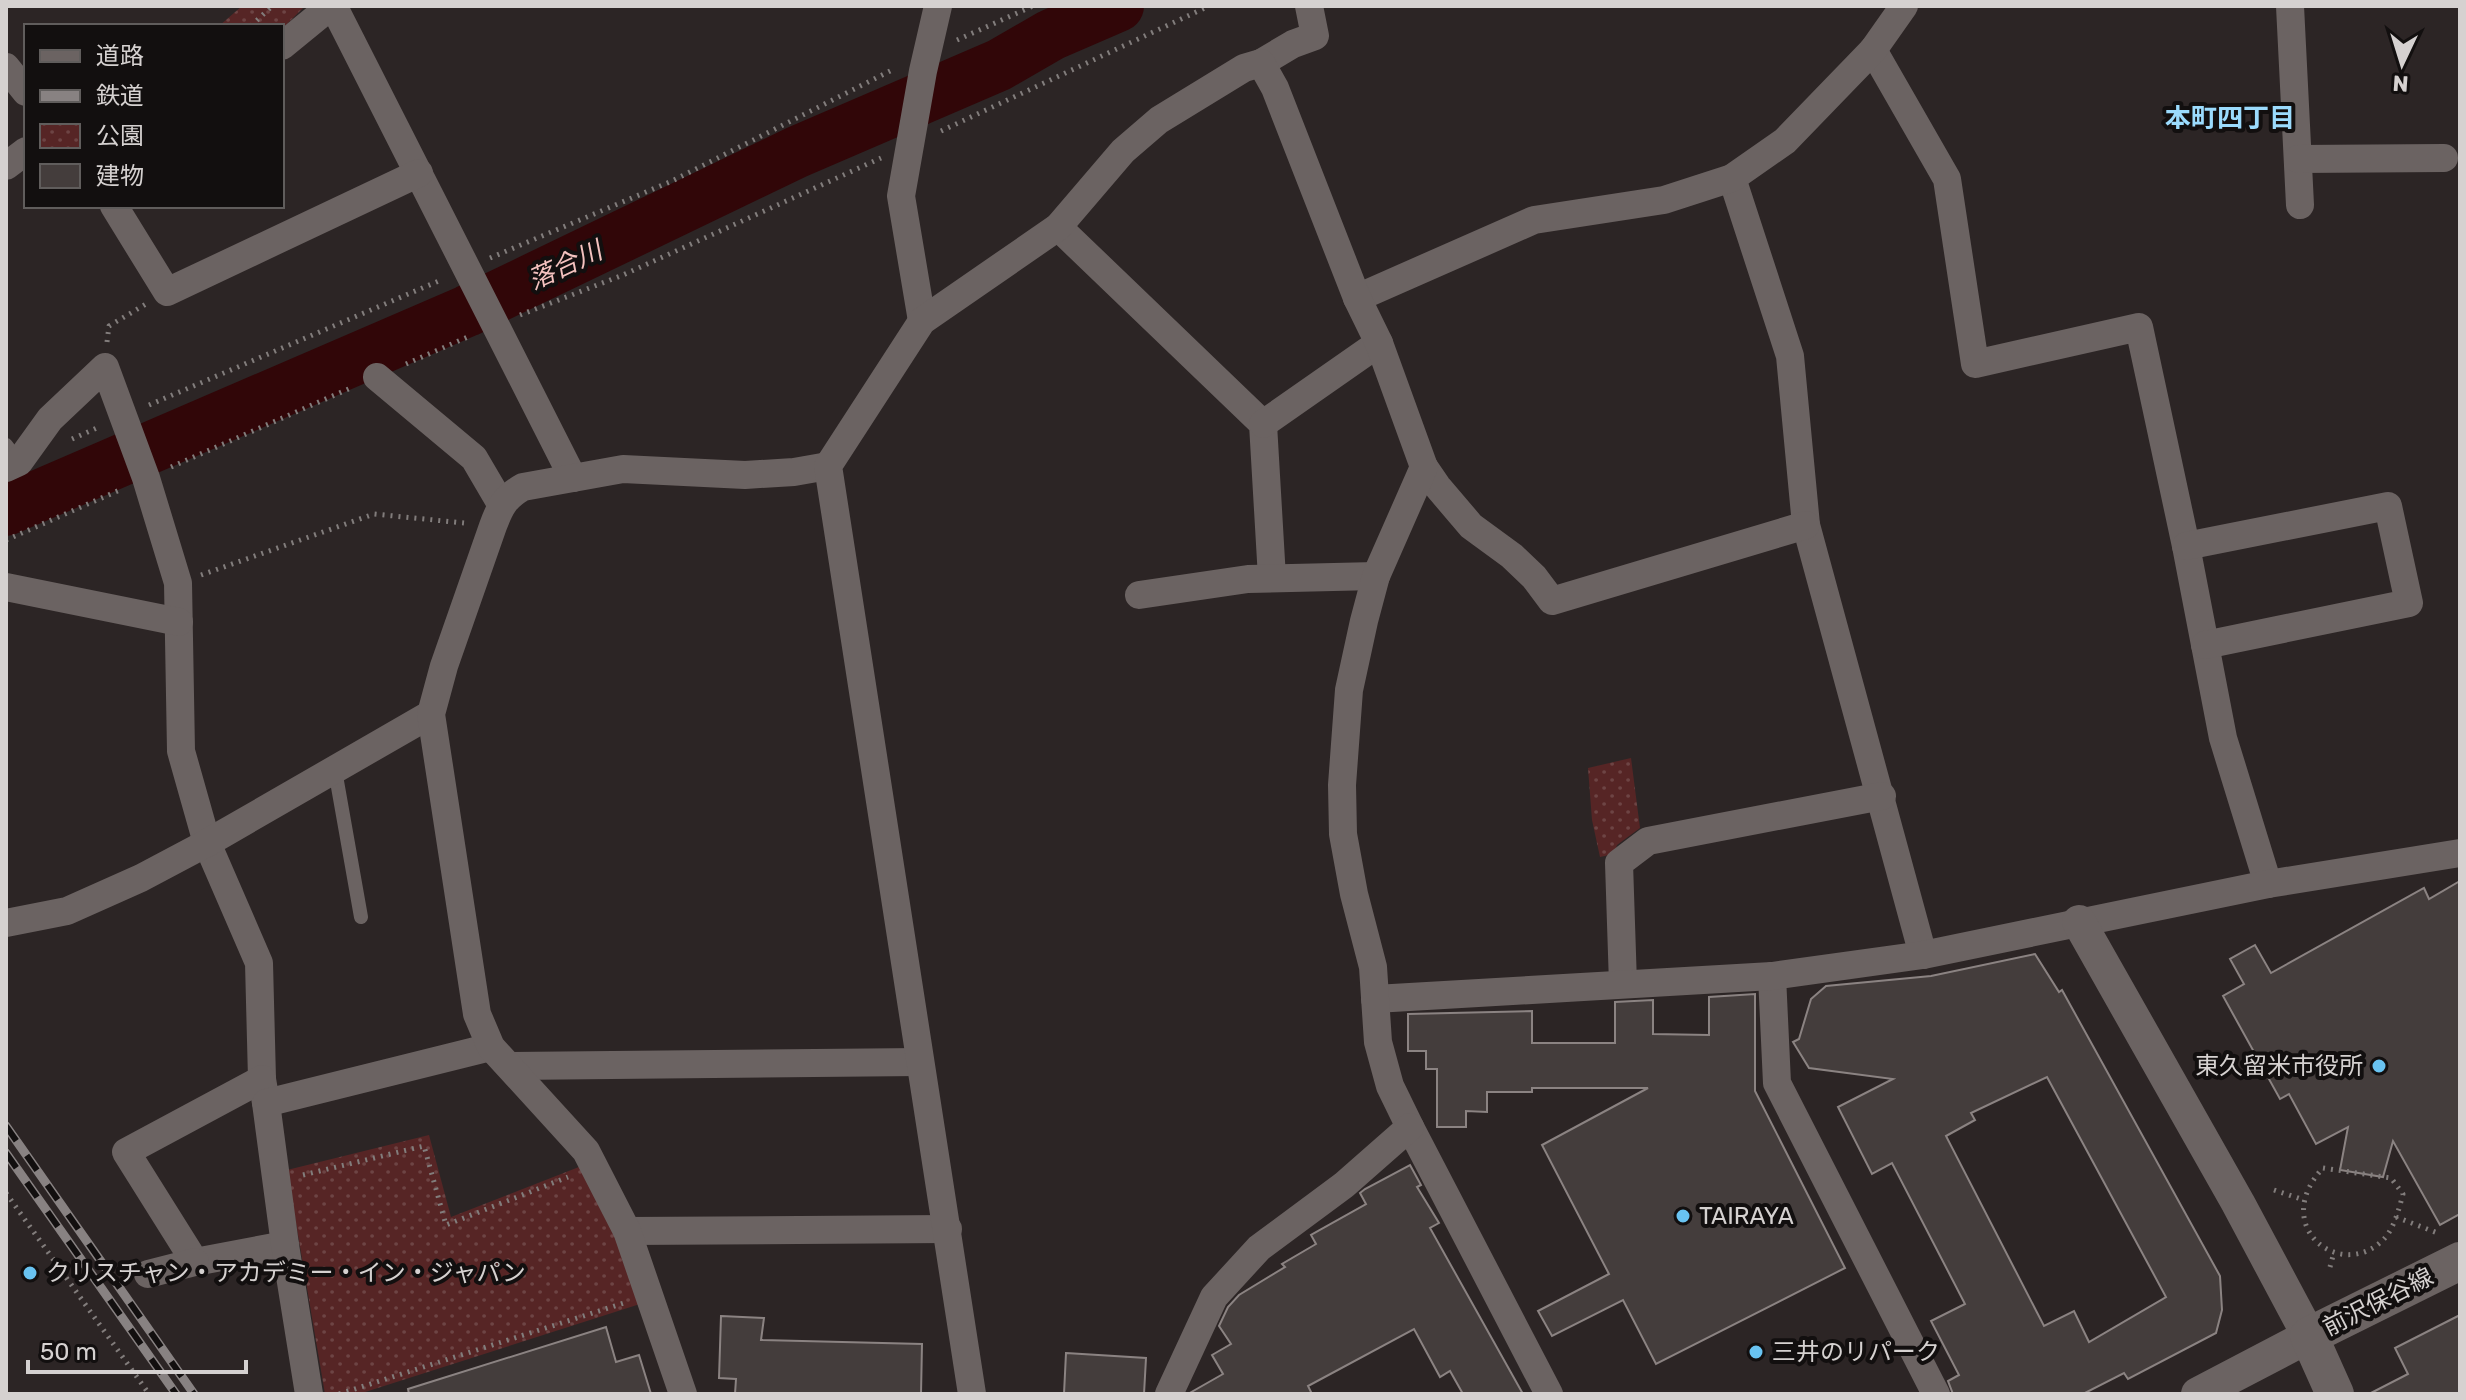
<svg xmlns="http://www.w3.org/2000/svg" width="2466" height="1400" font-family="Rubik,'Noto Sans JP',sans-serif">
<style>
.park{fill:url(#park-dots)}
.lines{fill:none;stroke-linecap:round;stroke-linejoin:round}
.river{stroke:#310608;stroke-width:52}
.building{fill:#443d3c;stroke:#8b8382;stroke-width:2;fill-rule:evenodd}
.path{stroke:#827d7c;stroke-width:5;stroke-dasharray:2 6;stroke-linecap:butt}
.service{stroke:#6b6362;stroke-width:14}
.minor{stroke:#6b6362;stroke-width:28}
.tertiary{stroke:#6b6362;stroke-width:34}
.secondary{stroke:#6b6362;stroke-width:38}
.rail-casing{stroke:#888282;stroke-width:9}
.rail{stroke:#120f0f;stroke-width:6;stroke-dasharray:18;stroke-linecap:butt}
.poi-dot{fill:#69c3f1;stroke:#120f0f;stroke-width:3}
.labels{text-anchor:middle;stroke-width:8;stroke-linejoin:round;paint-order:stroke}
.poi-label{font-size:24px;fill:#d5d1d0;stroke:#120f0f;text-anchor:start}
.street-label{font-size:24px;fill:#d5d1d0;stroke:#120f0f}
.neighbourhood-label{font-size:26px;font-weight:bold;fill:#9bdbfd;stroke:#120f0f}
.water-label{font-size:26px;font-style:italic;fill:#f4c2bf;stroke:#120f0f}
</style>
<defs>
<pattern id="park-dots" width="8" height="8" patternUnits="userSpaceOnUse" patternTransform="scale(2)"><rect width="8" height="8" fill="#562525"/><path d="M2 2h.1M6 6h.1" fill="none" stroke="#6d4444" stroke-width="1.8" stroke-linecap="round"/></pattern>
</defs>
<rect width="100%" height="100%" fill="#2c2525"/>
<g class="park">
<polygon points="242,6 305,6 282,29 282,26 219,26"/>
<polygon points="1631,758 1640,828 1617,845 1614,854 1600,857 1592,820 1588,768"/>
<polygon points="429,1135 451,1217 584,1165 617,1234 640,1304 359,1394 325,1394 287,1170"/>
</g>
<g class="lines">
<polyline class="river" points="6,510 467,311 797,152 999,65 1051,35 1118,6"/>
</g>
<g class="building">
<polygon points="2460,881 2460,1214 2440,1225 2393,1141 2383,1177 2340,1170 2348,1127 2316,1144 2289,1094 2280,1099 2223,996 2244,984 2230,959 2255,945 2271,973 2424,888 2429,899"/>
<path d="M2035 954 2059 992 2062 990 2220 1276 2222 1310 2216 1333 2128 1379 2124 1373 2083 1394H1953L1948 1381 1959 1375 1931 1321 1965 1304 1892 1163 1872 1174 1838 1107 1893 1079 1809 1068 1793 1042 1799 1039 1811 999 1826 986 1931 976ZM2047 1077 2166 1297 2089 1342 2074 1311 2044 1326 1946 1136 1975 1120 1971 1113Z"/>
<polygon points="1755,994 1755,1091 1845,1268 1656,1364 1623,1300 1552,1336 1538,1311 1609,1274 1542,1145 1648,1088 1532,1088 1532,1092 1487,1092 1487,1112 1466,1111 1466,1127 1437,1127 1437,1069 1426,1069 1426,1051 1408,1051 1408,1014 1532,1011 1532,1043 1615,1043 1615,1002 1653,1000 1653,1034 1709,1035 1709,997"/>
<polygon points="1410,1165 1421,1185 1417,1187 1439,1223 1430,1228 1523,1394 1463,1394 1450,1371 1440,1377 1414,1329 1308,1386 1312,1394 1188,1394 1223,1374 1212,1355 1231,1344 1219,1326 1228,1307 1239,1295 1285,1267 1282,1264 1316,1244 1311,1235 1366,1204 1360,1193 1365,1189"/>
<polygon points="2460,1315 2460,1394 2369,1394 2408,1374 2395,1348"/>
<polygon points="721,1316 764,1318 761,1340 922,1344 921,1394 735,1394 736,1379 719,1378"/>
<polygon points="606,1327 616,1362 639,1355 651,1394 409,1394 408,1389"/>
<polygon points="1066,1353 1146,1358 1144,1394 1064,1394"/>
</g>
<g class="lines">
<g class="path">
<polyline points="251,26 272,6"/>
<polyline points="957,40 1033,6"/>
<polyline points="941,131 1209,6"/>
<polyline points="490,258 672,181 894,69"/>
<polyline points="520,315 623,275 881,158"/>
<polyline points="107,342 109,326 146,304"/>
<polyline points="406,364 470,336"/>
<polyline points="149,405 441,280"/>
<polyline points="72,439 99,427"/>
<polyline points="171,467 353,387"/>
<polyline points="6,540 122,489"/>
<polyline points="201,575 374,514 464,523"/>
<path d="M2323 1168 2391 1178 2403 1194C2399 1209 2394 1229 2383 1240 2340 1282 2269 1226 2323 1168Z"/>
<polyline points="303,1175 424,1146 446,1225 568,1177"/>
<polyline points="2274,1190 2304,1200"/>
<polyline points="6,1193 149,1394"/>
<polyline points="2396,1217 2440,1234"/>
<polyline points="2330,1267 2334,1252"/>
<polyline points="339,1394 624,1303"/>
</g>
<g class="service">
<polyline points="6,445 19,462"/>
<polyline points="335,770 361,917"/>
</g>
<g class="minor">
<polyline points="2290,6 2300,205"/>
<polyline points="282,46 326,10 337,13 573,478"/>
<polyline points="1873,50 1947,179 1975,364 2139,327 2186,546 2223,738 2268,884"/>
<polyline points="1261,63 1293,44 1315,36 1309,6"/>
<polyline points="6,67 26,92"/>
<polyline points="2298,159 2444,158"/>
<polyline points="6,166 26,151"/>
<polyline points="1732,178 1790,356 1806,525 1923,955"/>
<polyline points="114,206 167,292 419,173"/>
<polyline points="1058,227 1263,424 1272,578"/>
<polyline points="1357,298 1534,220 1664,200 1732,178 1785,141 1873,50 1904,6"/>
<polyline points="922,321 901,196 923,71 938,6"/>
<polyline points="377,377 474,458 501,504"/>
<polyline points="1263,424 1379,343"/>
<polyline points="1424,467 1437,486 1471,526 1512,556 1534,577 1552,601 1806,525"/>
<polyline points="6,468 19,462 50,419 105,367 146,478 178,583 181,751 207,843 259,963 262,1079 266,1103"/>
<polyline points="2186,546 2388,506 2409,603 2205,645"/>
<polyline points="6,587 179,622"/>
<polyline points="1139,595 1248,579 1376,576"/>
<polyline points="6,923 67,911 141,878 207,843 431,714"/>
<polyline points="1772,976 1777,1083 1936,1394"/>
<polyline points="1623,984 1619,863 1648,841 1882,796"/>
<polyline points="1375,999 1772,976 1923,955 2268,884 2460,853"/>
<polyline points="511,1066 920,1062"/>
<polyline points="262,1079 126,1152 195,1262 285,1245"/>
<polyline points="627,1231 948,1229"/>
<polyline points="148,1274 195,1262"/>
<polyline points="309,1394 285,1245 266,1103 491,1047"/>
<path d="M683 1394 627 1231 586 1151 491 1047 477 1014 431 714 444 666 493 526C500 507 505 497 523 487L623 469 745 475 794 472 828 466"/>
<polyline points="972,1394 828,466 922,321 1058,227 1123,151 1159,120 1244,68 1261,63 1275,88 1357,298 1379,343 1424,467 1376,576 1364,621 1349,690 1342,785 1343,834 1354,894 1373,967 1378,1042 1390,1086 1410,1127 1549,1394"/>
<polyline points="1169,1394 1214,1297 1259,1248 1344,1185 1410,1127"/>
</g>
<polyline class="tertiary" points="2079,922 2238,1203 2309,1336 2198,1394"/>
<polyline class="secondary" points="2335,1394 2309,1336 2460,1261"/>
<defs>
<g id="rail">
<polyline points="6,1126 194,1394"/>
<polyline points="6,1153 176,1394"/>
</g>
</defs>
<use href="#rail" class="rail-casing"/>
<use href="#rail" class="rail"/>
</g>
<g class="poi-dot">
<circle cx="2379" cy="1066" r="8"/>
<circle cx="1683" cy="1216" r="8"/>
<circle cx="30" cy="1273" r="8"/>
<circle cx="1756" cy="1352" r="8"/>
</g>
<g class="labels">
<g class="poi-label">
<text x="2363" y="1074" text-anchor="end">東久留米市役所</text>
<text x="1699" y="1224">TAIRAYA</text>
<text x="46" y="1281">クリスチャン・アカデミー・イン・ジャパン</text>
<text x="1772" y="1360">三井のリパーク</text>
</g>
<g class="street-label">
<text transform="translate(2378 1302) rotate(-27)" y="8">前沢保谷線</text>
</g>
<g class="neighbourhood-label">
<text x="2230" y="127">本町四丁目</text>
</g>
<g class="water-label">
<text transform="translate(565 265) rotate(-25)" y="9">落合川</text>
</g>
</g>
<rect width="2466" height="1400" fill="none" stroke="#d5d1d0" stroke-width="16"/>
<rect x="24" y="24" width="260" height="184" fill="#120f0f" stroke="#605d5c" stroke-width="2"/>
<rect x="40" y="50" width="40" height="12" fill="#6b6362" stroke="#605d5c" stroke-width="2"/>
<text x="96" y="64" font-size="24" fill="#d5d1d0">道路</text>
<rect x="40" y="90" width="40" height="12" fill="#888282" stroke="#605d5c" stroke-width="2"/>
<text x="96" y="104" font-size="24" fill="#d5d1d0">鉄道</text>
<rect x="40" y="124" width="40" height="24" fill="url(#park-dots)" stroke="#605d5c" stroke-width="2"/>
<text x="96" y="144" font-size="24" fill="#d5d1d0">公園</text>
<rect x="40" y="164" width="40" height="24" fill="#443d3c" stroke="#605d5c" stroke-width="2"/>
<text x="96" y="184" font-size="24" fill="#d5d1d0">建物</text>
<g transform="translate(2402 64) rotate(184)" stroke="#120f0f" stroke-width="6" paint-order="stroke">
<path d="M0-6L14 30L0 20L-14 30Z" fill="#d5d1d0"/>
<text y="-12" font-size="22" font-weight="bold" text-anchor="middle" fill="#d5d1d0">N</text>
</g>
<path d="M28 1360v12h218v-12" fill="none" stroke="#d5d1d0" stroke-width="4"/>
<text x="40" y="1360" font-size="24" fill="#d5d1d0" stroke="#120f0f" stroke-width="6" paint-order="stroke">50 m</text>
</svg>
